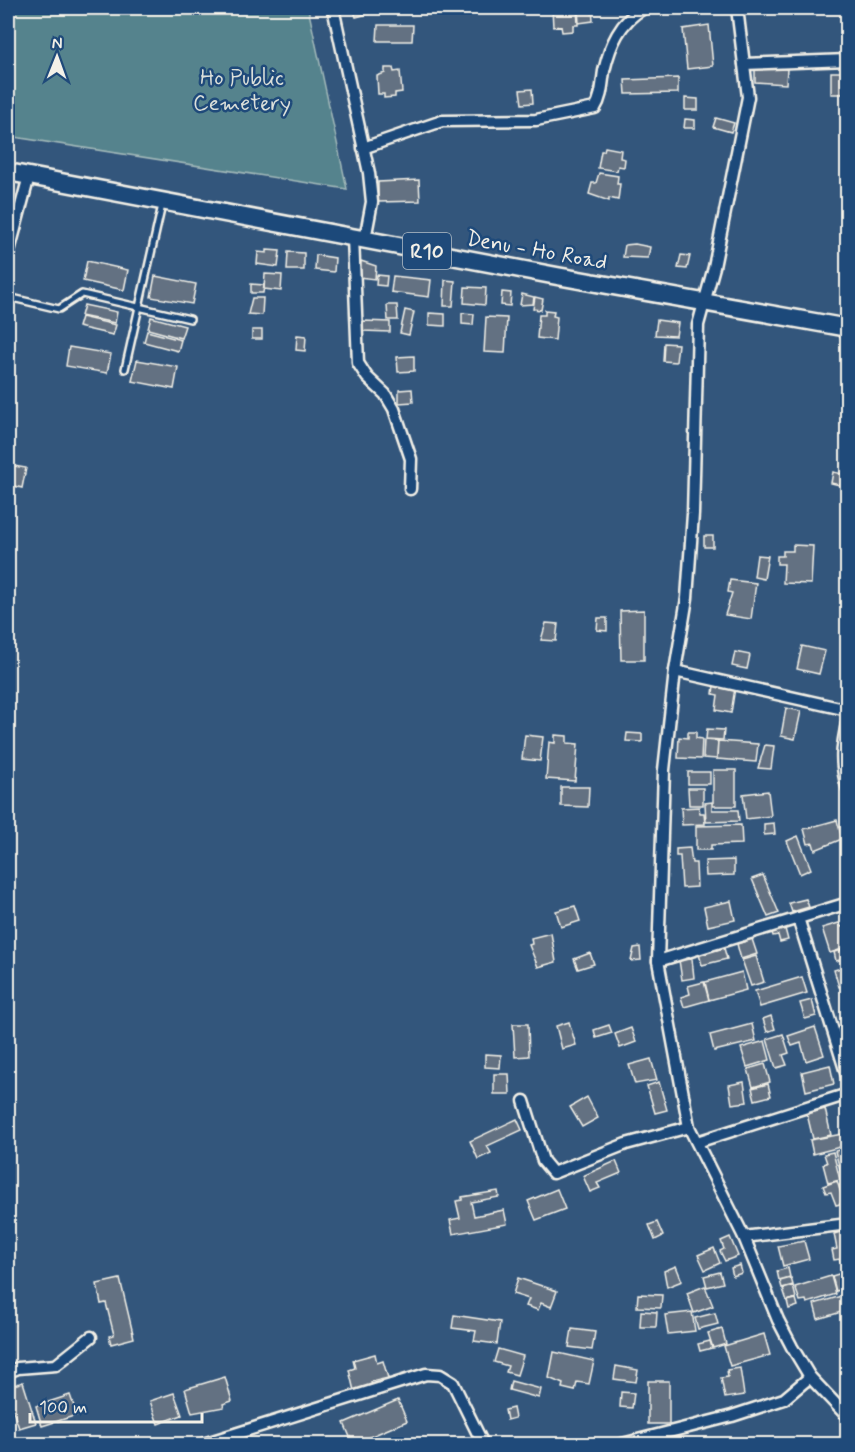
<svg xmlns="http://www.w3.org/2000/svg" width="855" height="1452" font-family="Mynerve,sans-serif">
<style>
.green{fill:#54838d;stroke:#a4baba;stroke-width:1.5}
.building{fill:#637182;stroke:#f4f1e8;stroke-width:1.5}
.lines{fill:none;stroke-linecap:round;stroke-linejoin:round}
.service-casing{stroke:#f4f1e8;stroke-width:10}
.minor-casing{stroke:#f4f1e8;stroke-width:15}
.primary-casing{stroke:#f4f1e8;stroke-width:21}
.service{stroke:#1f4a7a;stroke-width:5}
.minor{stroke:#1f4a7a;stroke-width:10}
.primary{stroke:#1f4a7a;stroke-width:16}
.labels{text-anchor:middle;stroke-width:5;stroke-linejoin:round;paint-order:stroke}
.shield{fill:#1f4a7a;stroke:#b4bfc7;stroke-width:1.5}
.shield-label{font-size:21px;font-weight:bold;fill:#f4f1e8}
.park-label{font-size:22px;fill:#dce0da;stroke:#1f4a7a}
.street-label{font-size:22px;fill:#f4f1e8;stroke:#1f4a7a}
</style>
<rect width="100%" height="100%" fill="#33567c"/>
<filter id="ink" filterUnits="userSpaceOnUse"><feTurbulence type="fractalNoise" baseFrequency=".0167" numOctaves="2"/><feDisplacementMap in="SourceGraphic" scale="12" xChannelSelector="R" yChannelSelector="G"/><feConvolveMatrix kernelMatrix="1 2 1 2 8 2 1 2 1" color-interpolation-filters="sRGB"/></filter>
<g filter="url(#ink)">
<polygon class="green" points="8,8 308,8 347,189 8,136"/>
<g class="building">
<polygon points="353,8 390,8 356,17"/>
<polygon points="552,8 577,8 578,25 573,25 573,31 562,32 561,26 553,27"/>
<polygon points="578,8 592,8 593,21 579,23"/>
<polygon points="378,25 413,25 412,41 377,41"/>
<polygon points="709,25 713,66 687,69 683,29"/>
<polygon points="755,67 787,69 786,84 755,82"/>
<polygon points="385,68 393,68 394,72 400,71 402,92 395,93 395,97 384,98 384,94 378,94 377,76 385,73"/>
<polygon points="831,72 844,72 843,94 831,94"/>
<polygon points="678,78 678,93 626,94 625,80"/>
<polygon points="532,89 533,103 522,104 520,90"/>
<polygon points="685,98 698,99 698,110 685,110"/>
<polygon points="716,118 734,123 731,132 713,127"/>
<polygon points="685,119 695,120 695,128 684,128"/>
<polygon points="605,147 621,150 620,158 625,159 624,167 618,166 617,171 598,168 601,151 604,151"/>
<polygon points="599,173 618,176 617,184 620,184 618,200 609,198 609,201 589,194 592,183 596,183"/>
<polygon points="419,180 420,201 378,202 378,182"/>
<polygon points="635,244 650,247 648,258 623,257 625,245"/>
<polygon points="267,250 280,251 278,267 257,264 258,252 267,253"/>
<polygon points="288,252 304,253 304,270 287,270"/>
<polygon points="316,255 335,258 334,272 315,270"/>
<polygon points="681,255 690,256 687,269 678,268"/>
<polygon points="87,261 128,270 124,290 83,281"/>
<polygon points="361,261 376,266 375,279 359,277"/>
<polygon points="265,274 282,275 281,291 264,289"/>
<polygon points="377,275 387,276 386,286 376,285"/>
<polygon points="155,276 196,284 192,304 151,297"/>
<polygon points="393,276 431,280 429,297 391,292"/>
<polygon points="445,280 455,281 453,306 444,306"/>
<polygon points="251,284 264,285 263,293 251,293"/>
<polygon points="465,287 486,288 485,305 464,303"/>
<polygon points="502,292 511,293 510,306 501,305"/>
<polygon points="522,294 534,297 533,304 520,305"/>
<polygon points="535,297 543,299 541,310 533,309"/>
<polygon points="252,298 263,298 262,315 248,314"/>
<polygon points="84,305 117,312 115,323 81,316"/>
<polygon points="387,305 397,305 398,320 388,320"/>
<polygon points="405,310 414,312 409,335 400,333"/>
<polygon points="545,310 554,311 553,316 557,317 555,340 537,338 539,315 545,315"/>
<polygon points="429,313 445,314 445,326 429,325"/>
<polygon points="462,313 474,314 473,325 462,324"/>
<polygon points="81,317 116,325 113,335 78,327"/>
<polygon points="151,317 185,326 181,338 148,329"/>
<polygon points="486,317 507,318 505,353 484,352"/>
<polygon points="657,320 678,323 676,336 655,335"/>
<polygon points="363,321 390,322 390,332 363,331"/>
<rect x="252" y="330" width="10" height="9"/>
<polygon points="147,331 181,340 178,351 144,342"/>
<polygon points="297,335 306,336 305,351 296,350"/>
<polygon points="664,343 678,344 676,362 663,361"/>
<polygon points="69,347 111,354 107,373 66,366"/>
<polygon points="414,356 414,371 398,372 397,357"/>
<polygon points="137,360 178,367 174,389 132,381"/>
<polygon points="412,389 413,402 399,403 399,390"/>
<polygon points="8,465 26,468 22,488 14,486 8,520"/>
<polygon points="833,472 848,475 848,487 831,483"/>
<rect x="704" y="536" width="9" height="11"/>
<polygon points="793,545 813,546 811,584 783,583 784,564 777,564 777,556 783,556 783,551 793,551"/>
<polygon points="757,555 768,556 764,579 754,577"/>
<polygon points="730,580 756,583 751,619 725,615 732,593 728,592"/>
<polygon points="644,610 644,660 621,660 620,611"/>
<polygon points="598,618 607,618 607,631 597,630"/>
<polygon points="546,623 558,624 556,641 541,640"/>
<polygon points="802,646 825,651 819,674 797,669"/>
<polygon points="735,652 750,655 747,669 732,666"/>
<polygon points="714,685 735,688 731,713 716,710 718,695 713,694"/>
<polygon points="786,708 801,711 795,739 781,736"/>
<polygon points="707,729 724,730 723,740 706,739"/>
<polygon points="688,732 696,732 696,738 702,739 701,759 678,758 679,737 688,738"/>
<polygon points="627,733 642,734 642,742 626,741"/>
<polygon points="525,735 543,737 540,761 522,759"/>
<polygon points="555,735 567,736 567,743 578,744 575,781 546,779 549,742 555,743"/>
<polygon points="704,740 718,741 717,759 703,758"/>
<polygon points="718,741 758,744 756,762 717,759"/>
<polygon points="765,745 774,746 771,769 758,768"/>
<rect x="713" y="770" width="23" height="36"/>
<rect x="688" y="772" width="22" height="12"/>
<polygon points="561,787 589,787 588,807 561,806"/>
<polygon points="688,788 703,788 703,805 689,805"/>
<polygon points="768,791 771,816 746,819 743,794"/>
<polygon points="712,802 712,810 738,810 739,821 706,822 705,803"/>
<polygon points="699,807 700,813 704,813 705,824 682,825 681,808"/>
<polygon points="837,820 842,839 815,850 813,843 808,844 804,829"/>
<polygon points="774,823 775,834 764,835 764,824"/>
<polygon points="741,825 742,844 711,845 711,850 696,850 696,826"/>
<polygon points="798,836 811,869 800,874 787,841"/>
<polygon points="690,848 692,863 696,863 697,887 682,888 680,856 676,856 676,849"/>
<polygon points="734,860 734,875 706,876 705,861"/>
<polygon points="763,875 779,913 768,917 752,879"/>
<polygon points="806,899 809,907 792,912 789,903"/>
<polygon points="731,901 735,920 708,926 704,907"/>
<polygon points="575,906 580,921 561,927 556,911"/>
<polygon points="848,920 848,947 830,953 822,928 839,923 841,927 845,926 844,921"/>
<polygon points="784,925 788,940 780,942 778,935 773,936 771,929"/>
<polygon points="551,933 556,962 538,967 529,945 532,944 531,938"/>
<polygon points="752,939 757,954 741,959 737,944"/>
<polygon points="640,947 641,960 631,961 634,948"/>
<polygon points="724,948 727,959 702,965 699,954"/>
<polygon points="848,949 848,958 836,961 834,952"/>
<polygon points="590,953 594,964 578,969 574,959"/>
<polygon points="756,956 764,982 751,986 742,960"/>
<polygon points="692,959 694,978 682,980 679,960"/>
<polygon points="848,966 848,992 846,992 844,986 839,987 834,970"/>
<polygon points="742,972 746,990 709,1000 705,982"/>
<polygon points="802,977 807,993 760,1007 755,991"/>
<polygon points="704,982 709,1000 684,1007 681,997 690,994 688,986"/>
<polygon points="812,1000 816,1016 805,1019 800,1003"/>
<polygon points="771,1016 775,1029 767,1032 763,1019"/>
<polygon points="569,1022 576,1045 562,1049 556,1026"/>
<polygon points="513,1024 528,1024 529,1056 515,1057"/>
<polygon points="752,1024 756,1041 714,1051 710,1035"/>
<polygon points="609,1025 612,1033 596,1038 594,1030"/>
<polygon points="815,1027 824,1055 806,1061 801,1043 792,1046 788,1036"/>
<polygon points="631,1028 636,1042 620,1048 615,1034"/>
<polygon points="783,1034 789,1053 783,1055 787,1065 776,1068 767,1039"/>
<polygon points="765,1041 770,1060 747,1067 741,1048"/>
<polygon points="485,1054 501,1055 500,1068 485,1067"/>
<polygon points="651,1059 657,1080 635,1084 629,1065"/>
<polygon points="765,1064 770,1082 753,1087 748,1069"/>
<polygon points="830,1065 834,1084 806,1091 802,1072"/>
<polygon points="494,1074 509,1074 510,1094 494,1094"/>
<polygon points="659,1082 667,1110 655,1113 647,1086"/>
<polygon points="744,1082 747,1102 732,1104 729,1085"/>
<polygon points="768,1084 771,1096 755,1100 752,1088"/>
<polygon points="587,1097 598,1118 582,1127 570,1107"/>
<polygon points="825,1109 831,1135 813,1139 807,1114"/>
<polygon points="517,1119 522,1130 487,1146 491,1153 478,1159 470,1141"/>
<polygon points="848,1133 848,1145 813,1154 810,1140"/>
<polygon points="848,1148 848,1167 840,1169 835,1151"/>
<polygon points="833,1152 840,1180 828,1183 823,1164 827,1163 824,1154"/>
<polygon points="616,1161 621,1173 597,1183 600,1188 590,1192 583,1176"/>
<polygon points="848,1168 848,1182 843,1184 840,1170"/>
<polygon points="837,1181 844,1203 836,1205 831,1192 826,1193 823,1186"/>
<polygon points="848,1183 848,1209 847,1209 840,1185"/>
<polygon points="557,1189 565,1209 536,1220 528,1201"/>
<polygon points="498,1191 499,1197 471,1202 474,1216 504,1210 507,1224 453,1234 450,1220 460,1218 456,1201 462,1200 462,1197"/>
<polygon points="657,1222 663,1236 655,1240 649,1225"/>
<polygon points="848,1230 848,1265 842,1267 840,1259 834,1260 832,1250 837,1249 834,1234"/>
<polygon points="730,1237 738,1256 725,1261 720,1251 724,1249 721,1241"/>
<polygon points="804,1241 809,1259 783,1266 778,1246"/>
<polygon points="714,1248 720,1263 705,1270 698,1255"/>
<polygon points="740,1265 742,1273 733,1276 731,1268"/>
<polygon points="676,1266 682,1281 667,1287 664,1271"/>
<polygon points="788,1268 790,1277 779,1280 777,1271"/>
<polygon points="720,1272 723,1283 707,1287 704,1276"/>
<polygon points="845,1272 848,1288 836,1291 832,1276"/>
<polygon points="831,1276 836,1294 807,1303 806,1300 800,1301 795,1287"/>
<polygon points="518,1278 557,1291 551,1307 541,1303 538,1310 526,1306 529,1299 513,1294"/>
<polygon points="791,1278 793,1285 782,1288 780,1281"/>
<polygon points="120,1279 134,1338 111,1344 109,1336 114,1335 106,1303 101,1304 97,1284"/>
<polygon points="705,1286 713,1306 694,1313 687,1293"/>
<polygon points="793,1286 796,1298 787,1301 783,1289"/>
<polygon points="638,1294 662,1295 661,1308 637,1307"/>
<polygon points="848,1294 848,1310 818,1319 814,1304"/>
<polygon points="796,1299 798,1306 789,1309 787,1301"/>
<polygon points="641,1311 657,1312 656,1327 640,1327"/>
<polygon points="692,1312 695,1331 668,1334 665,1315"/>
<polygon points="715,1313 718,1324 698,1329 695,1318"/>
<polygon points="454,1315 500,1322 497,1344 474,1341 476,1331 452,1328"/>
<polygon points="572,1329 595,1332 592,1350 569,1347"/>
<polygon points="722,1329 726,1344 713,1348 708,1333"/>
<polygon points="764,1334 770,1355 730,1366 724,1346"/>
<polygon points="710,1341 712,1348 700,1351 698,1344"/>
<polygon points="498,1349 523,1356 517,1375 506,1372 508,1366 494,1362"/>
<polygon points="554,1352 594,1361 589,1384 577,1382 575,1391 562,1388 563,1384 549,1378"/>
<polygon points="375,1354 377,1363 383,1361 388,1378 371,1382 372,1386 354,1391 349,1370 355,1368 353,1360"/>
<polygon points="616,1366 638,1370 636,1382 614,1379"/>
<polygon points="740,1368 744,1395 725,1398 721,1378 728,1377 727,1370"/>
<polygon points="225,1377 232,1401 223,1404 224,1407 192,1413 185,1389"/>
<polygon points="511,1381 541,1389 539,1398 509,1390"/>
<rect x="648" y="1381" width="21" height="43"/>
<polygon points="23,1382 36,1423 19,1428 12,1408 9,1409 8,1404 8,1387"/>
<polygon points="621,1392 634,1393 632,1408 620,1407"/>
<polygon points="174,1393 182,1415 158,1424 150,1401"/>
<polygon points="70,1395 77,1415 42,1426 36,1406"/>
<polygon points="398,1400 407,1421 353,1444 344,1423"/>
<polygon points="513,1408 515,1418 507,1420 505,1410"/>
</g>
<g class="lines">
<defs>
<g id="service">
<polyline points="8,297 59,309 82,294 190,319"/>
<polyline points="125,369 162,205"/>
</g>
<g id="minor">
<polyline points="333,8 369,173 372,202 365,239"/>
<polyline points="737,8 748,97 714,267 698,325 693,514 687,598 675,671 664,770 658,961 689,1127 744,1237 778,1320 792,1347 810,1377 848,1417"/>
<polyline points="744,64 848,60"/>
<path d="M363 148 442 121 536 120 595 108C602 97 602 84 604 71 610 45 620 21 644 8"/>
<polyline points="353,237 358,363 367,377 385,394 394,409 411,459 410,489"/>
<polyline points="8,255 29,176"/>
<polyline points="675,671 848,710"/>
<path d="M848 719C842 745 839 764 848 789"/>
<polyline points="798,918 848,1079"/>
<polyline points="658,961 848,903"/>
<polyline points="524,1101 543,1161 553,1173 626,1144 689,1127"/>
<polyline points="697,1142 848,1094"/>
<polyline points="744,1237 840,1225"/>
<polyline points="8,1372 18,1368 56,1365 91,1337"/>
<polyline points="203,1444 426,1374 440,1375 453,1383 483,1444"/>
<polyline points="622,1444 732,1416 784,1399 810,1377"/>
</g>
<polyline id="primary" points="8,172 557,276 848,328"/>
</defs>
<use href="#service" class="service-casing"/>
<use href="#minor" class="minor-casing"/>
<use href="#primary" class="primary-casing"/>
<use href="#service" class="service"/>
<use href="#minor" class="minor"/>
<use href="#primary" class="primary"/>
</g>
</g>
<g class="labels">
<rect class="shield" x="403" y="233" width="48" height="36" rx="4.5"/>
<g class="shield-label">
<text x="427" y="258">R10</text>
</g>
<g class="park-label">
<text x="242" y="85">Ho Public<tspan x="242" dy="25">Cemetery</tspan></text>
</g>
<g class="street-label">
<text transform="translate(537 249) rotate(10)" y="8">Denu - Ho Road</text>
</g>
</g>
<rect width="855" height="1452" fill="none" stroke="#1f4a7a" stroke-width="30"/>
<rect x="15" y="15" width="825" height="1422" fill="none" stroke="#f4f1e8" stroke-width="2" filter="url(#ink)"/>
<g transform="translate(57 57) rotate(1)" stroke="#1f4a7a" stroke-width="4.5" paint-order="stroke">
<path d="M0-4.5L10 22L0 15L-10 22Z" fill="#f4f1e8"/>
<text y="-9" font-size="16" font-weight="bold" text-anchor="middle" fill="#f4f1e8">N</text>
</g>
<path d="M30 1413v9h172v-9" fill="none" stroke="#f4f1e8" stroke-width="3"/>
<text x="39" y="1413" font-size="18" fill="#f4f1e8" stroke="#1f4a7a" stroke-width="4.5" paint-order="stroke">100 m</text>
</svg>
